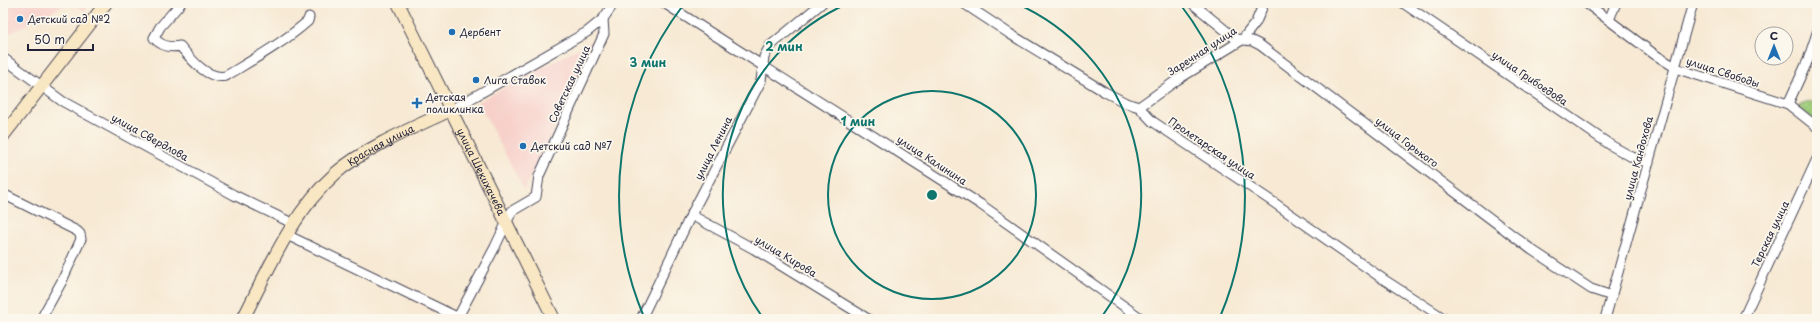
<svg xmlns="http://www.w3.org/2000/svg" width="1820" height="322" font-family="'Playpen Sans',sans-serif">
<style>
.built{fill:#f7d0ca}
.grass{fill:url(#grass-dots);stroke:#62785c}
.lines{fill:none;stroke-linecap:round;stroke-linejoin:round}
.street-casing{stroke:#424052;stroke-width:11}
.secondary-casing{stroke:#424052;stroke-width:14}
.street{stroke:#fff;stroke-width:9}
.secondary{stroke:#f9e7c3;stroke-width:12}
.ring{fill:none;stroke:#0f766e;stroke-width:2}
.poi-dot{fill:#1f6fb2;stroke:#fbf7ec;stroke-width:1.5}
.labels{text-anchor:middle;stroke-width:3.5;stroke-linejoin:round;paint-order:stroke}
.poi-label{font-size:10px;fill:#22223b;stroke:#fbf7ec;text-anchor:start}
.street-label{font-size:10px;fill:#22223b;stroke:#fbf7ec}
.centre{fill:#0f766e;stroke:#fbf7ec;stroke-width:2}
.ring-label{font-size:12px;text-anchor:middle;font-weight:bold;fill:#0f766e;stroke:#fbf7ec;stroke-width:3.5;stroke-linejoin:round;paint-order:stroke}
</style>
<defs>
<pattern id="grass-dots" width="8" height="8" patternUnits="userSpaceOnUse"><rect width="8" height="8" fill="#a1cf7d"/><path d="M2 2h.1M6 6h.1" fill="none" stroke="#8ab16d" stroke-width="1.8" stroke-linecap="round"/></pattern>
</defs>
<rect width="100%" height="100%" fill="#fbf7ec"/>
<filter id="ink" filterUnits="userSpaceOnUse"><feTurbulence type="fractalNoise" baseFrequency=".025" numOctaves="2"/><feDisplacementMap in="SourceGraphic" scale="8" xChannelSelector="R" yChannelSelector="G"/><feConvolveMatrix kernelMatrix="1 2 1 2 8 2 1 2 1" color-interpolation-filters="sRGB"/></filter>
<filter id="wash" filterUnits="userSpaceOnUse"><feTurbulence type="fractalNoise" baseFrequency=".012" numOctaves="4" result="noise"/><feDisplacementMap in="SourceGraphic" scale="16" xChannelSelector="R" yChannelSelector="G"/><feGaussianBlur stdDeviation="0.9" result="paint"/><feColorMatrix in="noise" values="0 0 0 0 0 0 0 0 0 0 0 0 0 0 0 0 0 1.4 0 .05"/><feComposite in="paint" operator="in"/></filter>
<g filter="url(#wash)">
<rect width="100%" height="100%" fill="#f7e9d3"/>
<g class="built">
<polygon points="3,3 68,3 5,36 3,35"/>
<polygon points="73,3 90,3 85,11"/>
<polygon points="597,38 581,76 524,190 478,102"/>
</g>
<polygon class="grass" points="1817,97 1817,122 1797,106 1816,100"/>
</g>
<g filter="url(#ink)">
<g class="lines">
<defs>
<g id="street">
<path d="M181 3 160 27 154 38C161 46 170 48 180 46 191 59 207 80 226 76 254 59 283 43 308 21L309 17"/>
<polyline points="664,3 980,204 1142,319"/>
<polyline points="963,3 1010,34 1105,92 1126,103 1139,107 1152,121 1273,202 1383,279 1445,319"/>
<polyline points="1192,3 1236,39 1252,41 1260,45 1532,250 1591,289 1612,296"/>
<polyline points="1403,3 1612,146 1632,157 1649,163"/>
<polyline points="1586,3 1654,54 1678,69 1788,104 1817,127"/>
<polyline points="1609,20 1616,3"/>
<polyline points="3,58 62,101 234,195 294,224"/>
<polyline points="1788,104 1808,60 1817,33"/>
<polyline points="1139,107 1177,80 1242,40 1256,22 1264,3"/>
<polyline points="451,110 587,32 603,19 614,3"/>
<polyline points="3,194 77,231 80,234 81,239 62,281 41,319"/>
<polyline points="691,215 754,249 868,319"/>
<polyline points="287,235 461,319"/>
<polyline points="457,319 495,247 512,211 536,197 539,176 604,34 603,19"/>
<polyline points="641,319 691,215 761,81 764,57 770,46 822,3"/>
<polyline points="1605,319 1693,3"/>
<polyline points="1743,319 1817,159"/>
</g>
<g id="secondary">
<path id="s1" d="M398 3 554 319"/>
<polyline points="3,136 106,3"/>
<path id="s2" d="M243 319C269 268 293 211 336 173 364 148 417 126 451 110"/>
</g>
</defs>
<use href="#street" class="street-casing"/>
<use href="#secondary" class="secondary-casing"/>
<use href="#street" class="street"/>
<use href="#secondary" class="secondary"/>
</g>
</g>
<g class="ring">
<circle cx="932" cy="195" r="104"/>
<path d="M763 318A209 209 0 0 1 849 3M1015 3A209 209 0 0 1 1101 318"/>
<path d="M644 317A313 313 0 0 1 684 4M1180 4A313 313 0 0 1 1220 317"/>
</g>
<g class="poi-dot">
<circle cx="20" cy="19" r="4"/>
<circle cx="452" cy="32" r="4"/>
<circle cx="476" cy="80" r="4"/>
<path d="M415 97h4v4h4v4h-4v4h-4v-4h-4v-4h4z"/>
<circle cx="523" cy="146" r="4"/>
</g>
<g class="labels">
<g class="poi-label">
<text x="28" y="23">Детский сад №2</text>
<text x="460" y="36">Дербент</text>
<text x="484" y="84">Лига Ставок</text>
<text x="426" y="101">Детская<tspan x="426" dy="12">поликлинка</tspan></text>
<text x="531" y="150">Детский сад №7</text>
</g>
<g class="street-label">
<text transform="translate(1202 51) rotate(-33)" y="4">Заречная улица</text>
<text transform="translate(1723 72) rotate(18)" y="4">улица Свободы</text>
<text transform="translate(1530 78) rotate(34)" y="4">улица Грибоедова</text>
<text transform="translate(569 84) rotate(-65)" y="4">Советская улица</text>
<text transform="translate(150 137) rotate(29)" y="4">улица Свердлова</text>
<text transform="translate(1407 142) rotate(37)" y="4">улица Горького</text>
<text dy="4" stroke="none"><textPath href="#s2" startOffset="227">Красная улица</textPath></text>
<text transform="translate(713 148) rotate(-63)" y="4">улица Ленина</text>
<text transform="translate(1212 148) rotate(34)" y="4">Пролетарская улица</text>
<text transform="translate(1638 158) rotate(-75)" y="4">улица Кандохова</text>
<text transform="translate(932 160) rotate(33)" y="4">улица Калинина</text>
<text dy="4" stroke="none"><textPath href="#s1" startOffset="188">улица Шекихачева</textPath></text>
<text transform="translate(1770 234) rotate(-64)" y="4">Терская улица</text>
<text transform="translate(786 256) rotate(31)" y="4">улица Кирова</text>
</g>
</g>
<circle cx="932" cy="195" r="6" class="centre"/>
<g class="ring-label">
<text x="784" y="51">2 мин</text>
<text x="648" y="67">3 мин</text>
<text x="858" y="126">1 мин</text>
</g>
<rect width="1820" height="322" fill="none" stroke="#fbf7ec" stroke-width="16"/>
<g transform="translate(1774 46)"><circle r="19" fill="#fbf7ec" stroke="#a4a2a5"/>
<path d="M0-3L7 15L0 10L-7 15Z" fill="#1f6fb2"/>
<text y="-6" font-size="11" font-weight="bold" text-anchor="middle" fill="#22223b">С</text>
</g>
<path d="M28 44v6h65v-6" fill="none" stroke="#22223b" stroke-width="2"/>
<text x="34" y="44" font-size="12" fill="#22223b" stroke="#fbf7ec" stroke-width="3" paint-order="stroke">50 m</text>
</svg>
